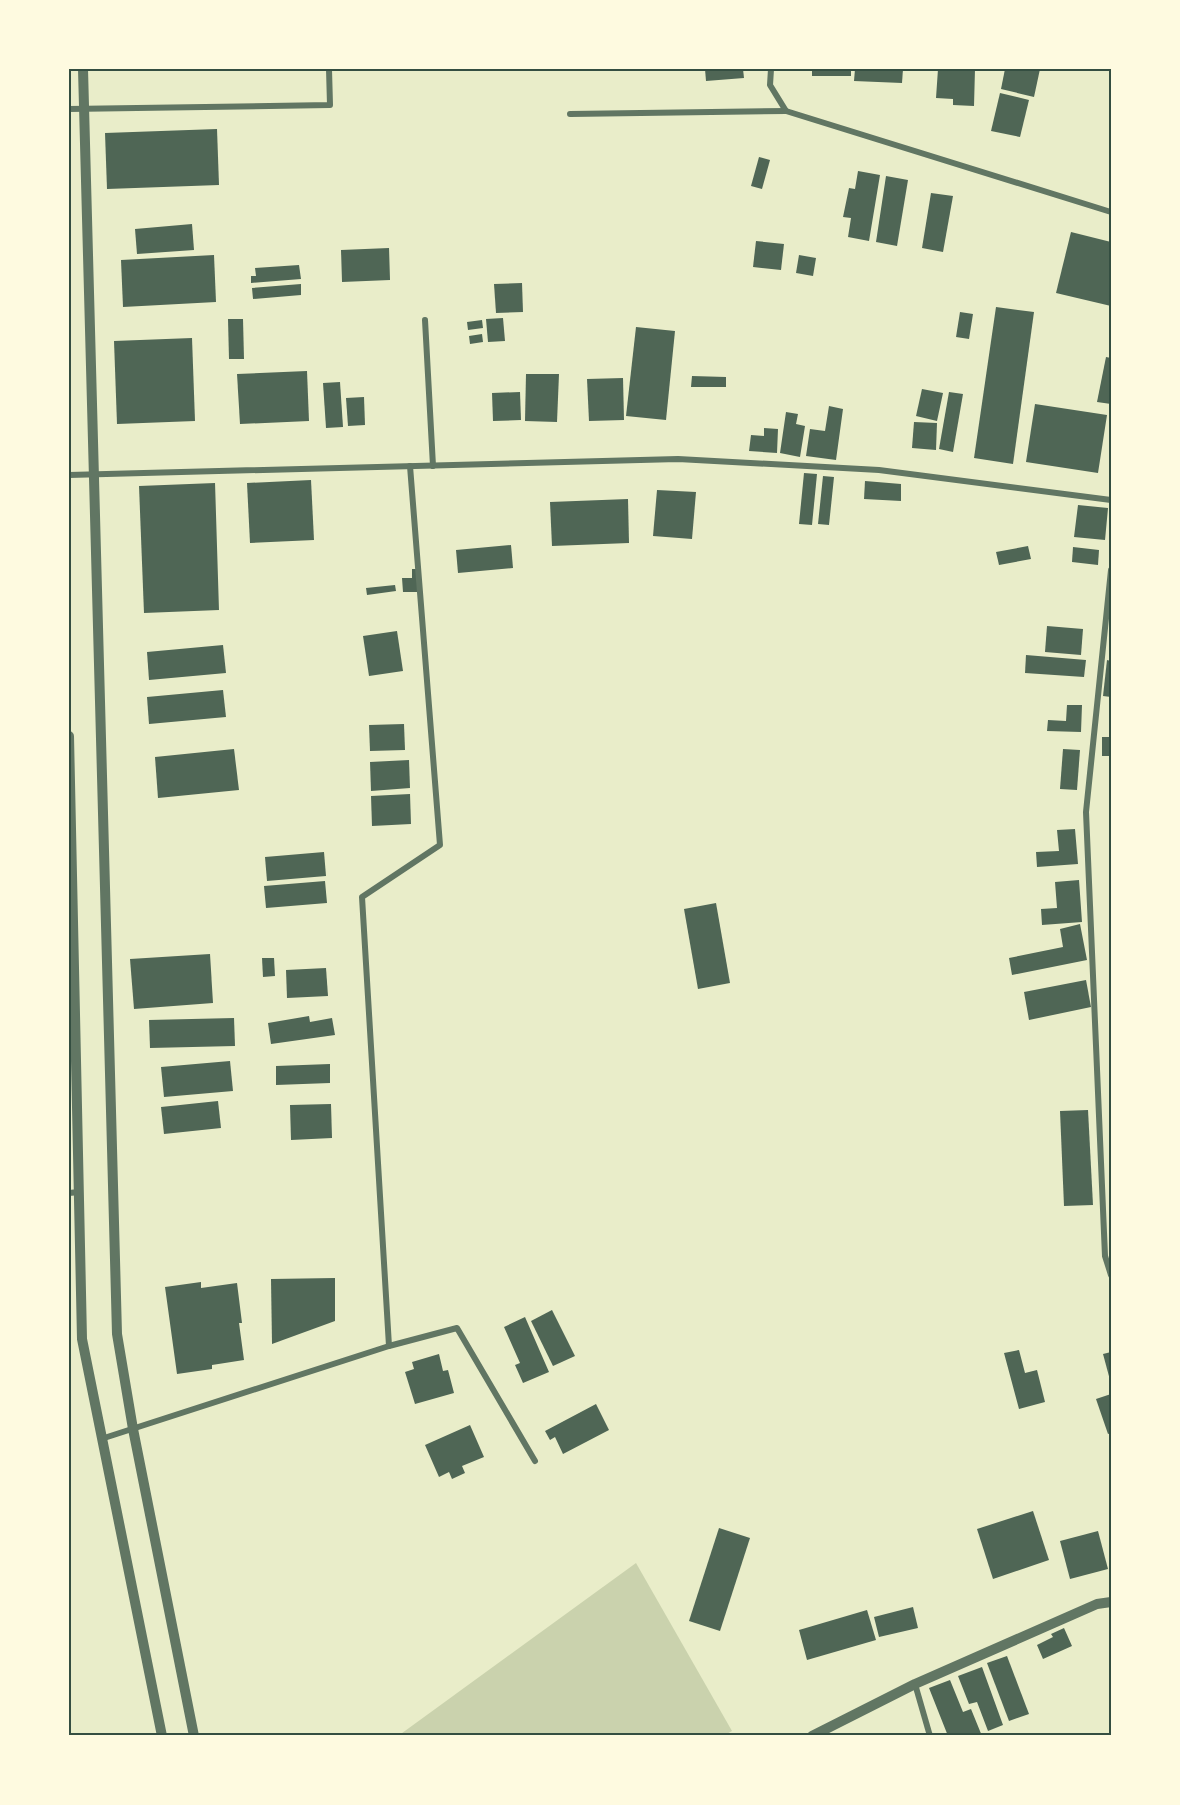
<svg xmlns="http://www.w3.org/2000/svg" width="1180" height="1805" font-family="'Nunito Sans',sans-serif">
<style>
.green{fill:#cad2ad}
.building{fill:#4f6655}
.lines{fill:none;stroke-linecap:round;stroke-linejoin:round}
.minor{stroke:#617663;stroke-width:6}
.tertiary{stroke:#617663;stroke-width:10}
.neatline{fill:none;stroke:#344e41;stroke-width:2}
</style>
<rect width="100%" height="100%" fill="#e9edc9"/>
<polygon class="green" points="636,1563 732,1731 723,1736 398,1736"/>
<g class="building">
<polygon points="705,69 743,69 744,78 706,81"/>
<rect x="812" y="69" width="39" height="7"/>
<polygon points="855,69 903,69 902,83 854,81"/>
<polygon points="938,69 975,69 974,106 953,105 953,99 936,98"/>
<polygon points="1005,69 1040,69 1034,97 1001,89"/>
<polygon points="1000,93 1029,100 1020,137 991,131"/>
<polygon points="217,129 219,185 107,189 105,133"/>
<polygon points="759,157 770,160 762,189 751,186"/>
<polygon points="858,171 880,175 869,241 848,237 851,218 843,217 849,188 855,189"/>
<polygon points="886,176 908,180 897,246 876,242"/>
<polygon points="931,193 953,196 943,252 922,248"/>
<polygon points="192,224 194,250 137,254 135,229"/>
<polygon points="1071,232 1111,242 1111,306 1056,293"/>
<polygon points="756,241 784,244 781,270 753,267"/>
<polygon points="389,248 390,280 342,282 341,250"/>
<polygon points="214,255 216,302 123,307 121,260"/>
<polygon points="799,255 816,258 813,276 796,273"/>
<polygon points="299,265 301,279 251,283 251,276 256,276 255,268"/>
<polygon points="522,283 523,312 496,313 494,284"/>
<polygon points="301,284 301,295 253,299 252,288"/>
<polygon points="996,307 1034,312 1013,464 974,458"/>
<polygon points="960,312 973,314 969,339 956,337"/>
<polygon points="503,318 505,341 488,342 486,319"/>
<polygon points="228,319 243,319 244,359 229,359"/>
<polygon points="482,320 483,328 468,330 467,322"/>
<polygon points="636,327 675,331 666,420 626,416"/>
<polygon points="482,334 483,342 470,344 469,336"/>
<polygon points="192,338 195,421 117,424 114,341"/>
<polygon points="1106,357 1111,358 1111,404 1097,402"/>
<polygon points="307,371 309,421 240,424 237,374"/>
<polygon points="526,374 559,374 557,422 525,421"/>
<polygon points="692,376 726,377 726,387 691,387"/>
<polygon points="623,378 624,420 589,421 587,379"/>
<polygon points="340,382 343,427 326,428 323,383"/>
<polygon points="922,389 943,393 937,421 916,416"/>
<polygon points="520,392 521,420 493,421 492,393"/>
<polygon points="949,392 963,394 953,452 939,449"/>
<polygon points="364,397 365,425 348,426 346,398"/>
<polygon points="1035,404 1107,415 1098,473 1026,462"/>
<polygon points="829,406 843,409 836,460 806,456 810,429 825,431"/>
<polygon points="786,412 798,414 796,424 805,426 800,457 780,453"/>
<polygon points="914,422 937,423 936,450 912,448"/>
<polygon points="764,428 778,429 777,453 749,451 751,435 764,436"/>
<polygon points="804,473 817,474 812,525 799,524"/>
<polygon points="823,476 834,477 829,525 818,524"/>
<polygon points="311,480 314,540 250,543 247,483"/>
<polygon points="865,481 901,484 901,501 864,499"/>
<polygon points="215,483 219,610 144,613 139,486"/>
<polygon points="657,490 696,492 692,539 653,536"/>
<polygon points="628,499 629,543 552,546 550,502"/>
<polygon points="1078,505 1108,508 1105,540 1074,537"/>
<polygon points="511,545 513,568 458,573 456,550"/>
<polygon points="1028,546 1031,559 999,565 996,552"/>
<polygon points="1073,547 1099,550 1098,565 1072,562"/>
<polygon points="412,569 418,569 419,592 403,592 402,578 412,578"/>
<polygon points="395,585 396,591 367,595 366,588"/>
<polygon points="1047,626 1083,629 1081,655 1045,652"/>
<polygon points="397,631 403,671 369,676 363,636"/>
<polygon points="223,645 226,673 149,680 147,652"/>
<polygon points="1026,655 1086,660 1084,677 1025,673"/>
<polygon points="1107,660 1111,661 1111,697 1103,696"/>
<polygon points="223,690 226,717 149,724 147,697"/>
<polygon points="1067,705 1082,705 1081,732 1047,731 1048,720 1066,721"/>
<polygon points="404,724 405,750 370,751 369,725"/>
<rect x="1102" y="737" width="9" height="19"/>
<polygon points="234,749 239,790 158,798 155,757"/>
<polygon points="1063,749 1080,750 1077,790 1060,789"/>
<polygon points="409,760 410,788 371,791 370,762"/>
<polygon points="410,794 411,824 372,826 371,796"/>
<polygon points="1075,829 1078,864 1037,867 1036,852 1059,851 1057,830"/>
<polygon points="324,852 326,876 267,881 265,857"/>
<polygon points="1079,880 1082,922 1042,925 1041,909 1057,908 1055,882"/>
<polygon points="325,881 327,903 266,908 264,886"/>
<polygon points="716,903 730,983 698,989 684,909"/>
<polygon points="1080,924 1087,960 1012,975 1009,958 1063,947 1060,929"/>
<polygon points="210,954 213,1003 134,1009 130,959"/>
<polygon points="262,958 274,958 275,976 263,977"/>
<polygon points="326,968 328,996 287,998 286,970"/>
<polygon points="1086,980 1091,1007 1029,1020 1024,992"/>
<polygon points="309,1016 310,1022 332,1018 335,1035 271,1044 268,1023"/>
<polygon points="234,1018 235,1046 150,1048 149,1020"/>
<polygon points="230,1061 233,1091 164,1097 161,1067"/>
<polygon points="330,1064 330,1083 276,1085 276,1066"/>
<polygon points="218,1101 221,1128 164,1134 161,1107"/>
<polygon points="331,1104 332,1138 291,1140 290,1105"/>
<polygon points="1088,1110 1093,1205 1064,1206 1060,1111"/>
<polygon points="335,1278 335,1321 272,1344 271,1279"/>
<polygon points="201,1282 201,1288 237,1283 242,1323 239,1323 244,1360 212,1365 212,1369 177,1374 165,1287"/>
<polygon points="552,1310 575,1356 553,1366 531,1321"/>
<polygon points="525,1317 549,1372 523,1383 515,1365 520,1363 504,1327"/>
<polygon points="1019,1350 1025,1373 1037,1370 1045,1402 1019,1409 1004,1353"/>
<polygon points="1111,1352 1111,1380 1110,1380 1103,1354"/>
<polygon points="439,1354 443,1371 448,1370 454,1393 415,1404 405,1372 414,1369 412,1362"/>
<polygon points="1111,1394 1111,1433 1108,1434 1096,1399"/>
<polygon points="596,1404 609,1430 563,1454 555,1437 550,1440 545,1431"/>
<polygon points="470,1425 484,1457 462,1466 465,1473 452,1479 449,1472 439,1477 425,1445"/>
<polygon points="1033,1511 1049,1560 993,1579 977,1529"/>
<polygon points="719,1528 750,1538 720,1631 689,1621"/>
<polygon points="1098,1531 1108,1569 1070,1579 1060,1541"/>
<polygon points="913,1607 918,1628 879,1637 874,1617"/>
<polygon points="867,1610 876,1640 807,1660 799,1630"/>
<polygon points="1064,1628 1072,1646 1043,1659 1037,1645 1053,1637 1051,1634"/>
<polygon points="1007,1656 1029,1714 1009,1721 987,1663"/>
<polygon points="982,1667 1003,1725 988,1731 977,1702 969,1704 958,1676"/>
<polygon points="950,1680 963,1712 971,1709 982,1736 948,1736 929,1688"/>
</g>
<g class="lines">
<g class="minor">
<polyline points="771,69 770,85 786,111 1111,212"/>
<polyline points="69,109 330,105 329,69"/>
<polyline points="570,114 786,111"/>
<polyline points="425,320 433,466"/>
<polyline points="69,475 678,459 879,470 1111,500"/>
<polyline points="1111,570 1086,812 1105,1256 1111,1275"/>
<polyline points="69,1193 79,1192"/>
<polyline points="389,1346 457,1328 535,1461"/>
<polyline points="101,1439 389,1346 362,897 440,845 410,466"/>
<polyline points="915,1684 930,1736"/>
</g>
<g class="tertiary">
<polyline points="83,69 117,1334 133,1429 194,1736"/>
<polyline points="69,736 82,1339 162,1736"/>
<polyline points="812,1736 915,1684 1097,1604 1111,1602"/>
</g>
</g>
<rect width="1180" height="1805" fill="none" stroke="#fefae0" stroke-width="141"/>
<rect x="70" y="70" width="1040" height="1664" class="neatline"/>
</svg>
